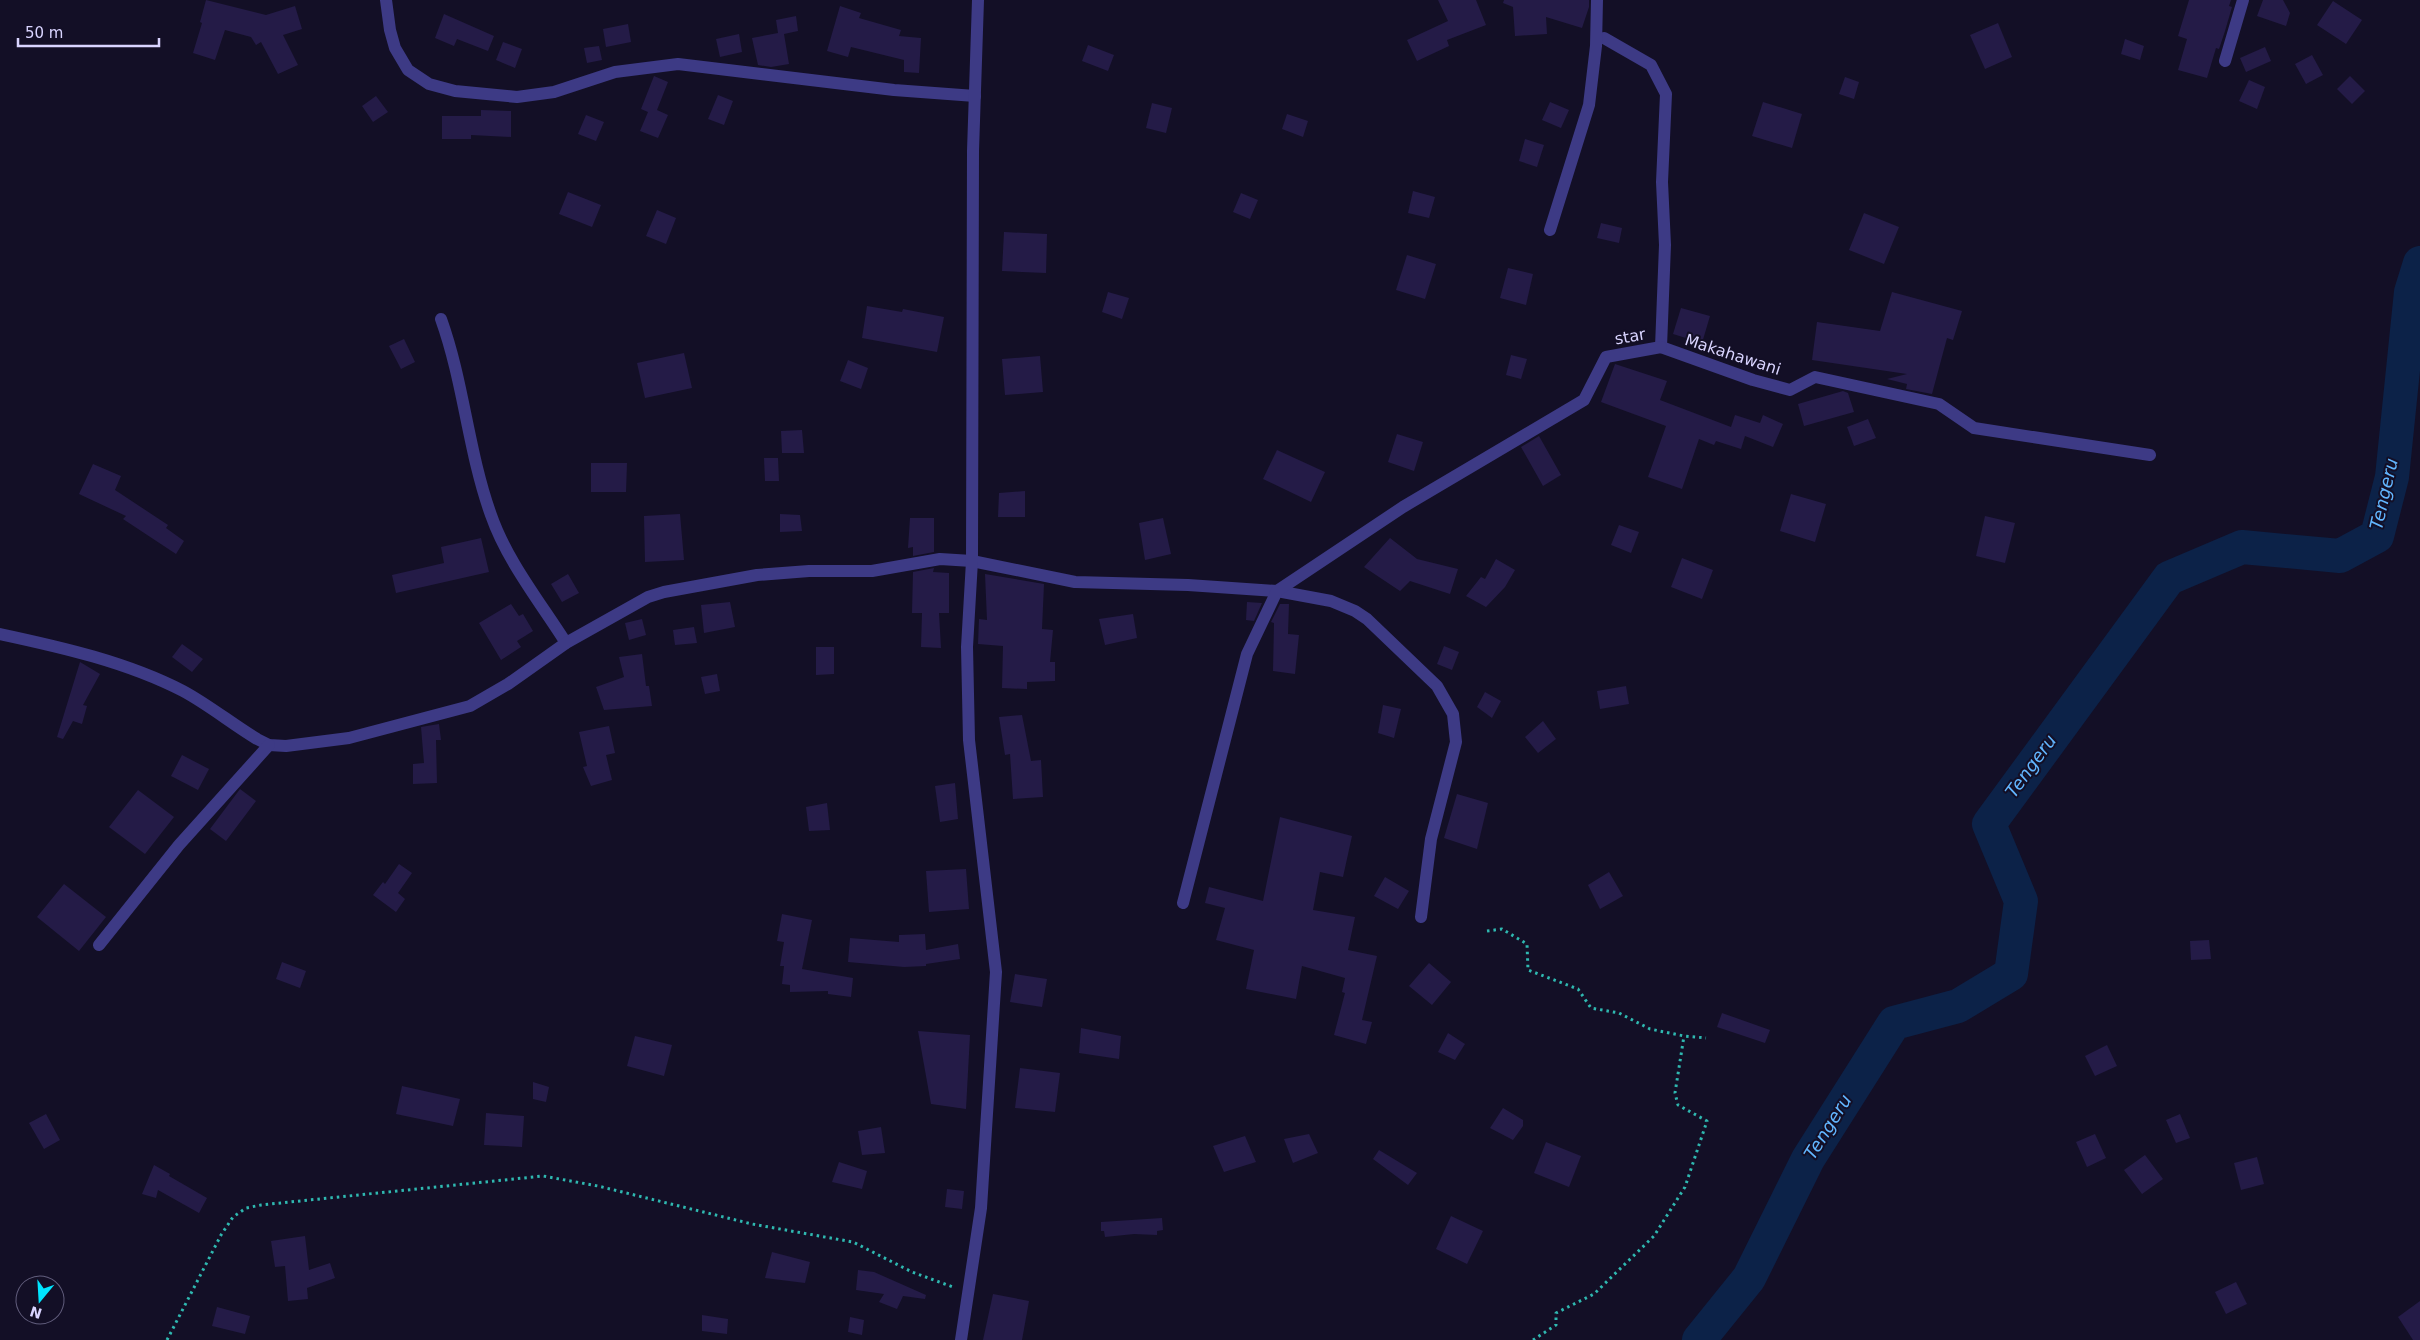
<svg xmlns="http://www.w3.org/2000/svg" width="2420" height="1340" font-family="'DejaVu Sans',sans-serif">
<style>
.lines{fill:none;stroke-linecap:round;stroke-linejoin:round}
.river{stroke:#0c2248;stroke-width:34}
.building{fill:#241b47}
.path{stroke:#2fb8b0;stroke-width:3;stroke-dasharray:2.5 4;stroke-linecap:butt}
.minor{stroke:#3d3a85;stroke-width:12}
.labels{text-anchor:middle;stroke-width:4;stroke-linejoin:round;paint-order:stroke}
.street-label{font-size:16px;fill:#d9d4ff;stroke:#130f26}
.water-label{font-size:18px;font-style:italic;fill:#62b6ff;stroke:#130f26}
</style>
<rect width="100%" height="100%" fill="#130f26"/>
<g class="lines">
<polyline class="river" points="1699,1340 1749,1278 1808,1159 1894,1023 1958,1006 2011,974 2021,901 1989,824 2169,578 2242,547 2340,556 2377,536 2392,477 2411,292 2420,263"/>
</g>
<g class="building">
<polygon points="206,0 266,15 295,6 302,29 283,35 298,65 278,74 261,42 256,45 251,37 225,30 215,60 193,53 202,23 200,22"/>
<polygon points="1438,0 1476,0 1486,25 1447,40 1449,46 1417,61 1407,40 1448,21"/>
<polygon points="1504,0 1589,0 1589,7 1582,28 1546,17 1547,34 1515,36 1513,7 1503,3"/>
<polygon points="2189,0 2231,0 2229,6 2232,7 2225,31 2219,49 2216,48 2207,78 2178,70 2187,39 2178,36"/>
<polygon points="2263,0 2283,0 2290,13 2286,26 2257,16"/>
<polygon points="2333,1 2362,20 2346,44 2317,25"/>
<polygon points="840,6 861,13 859,18 901,30 899,36 921,38 919,73 904,72 904,60 851,47 848,57 827,51"/>
<polygon points="444,14 494,36 488,51 457,39 454,46 435,38"/>
<polygon points="796,16 798,31 784,34 789,64 771,67 758,65 752,38 778,33 776,20"/>
<polygon points="1998,23 2012,57 1985,69 1970,35"/>
<polygon points="628,24 631,42 606,47 603,29"/>
<polygon points="739,34 742,52 720,57 716,39"/>
<polygon points="2125,39 2144,46 2140,60 2121,54"/>
<polygon points="503,42 522,49 515,68 496,60"/>
<polygon points="1088,45 1114,55 1108,71 1082,61"/>
<polygon points="599,46 602,60 587,63 584,48"/>
<polygon points="2265,47 2271,61 2246,72 2240,58"/>
<polygon points="2312,55 2323,75 2306,84 2295,64"/>
<polygon points="654,76 668,82 657,110 668,115 658,138 640,131 648,112 641,109"/>
<polygon points="2350,76 2365,91 2352,104 2337,89"/>
<polygon points="1845,77 1859,82 1854,99 1839,94"/>
<polygon points="2249,80 2265,87 2257,109 2239,101"/>
<polygon points="718,95 733,101 724,125 708,119"/>
<polygon points="376,96 388,112 373,122 362,106"/>
<polygon points="1550,102 1569,110 1561,128 1542,120"/>
<polygon points="1763,102 1802,114 1792,148 1752,136"/>
<polygon points="1152,103 1172,108 1166,133 1146,128"/>
<polygon points="481,110 511,111 511,137 471,135 471,139 442,139 442,116 481,116"/>
<polygon points="1287,114 1308,121 1303,137 1282,129"/>
<polygon points="586,115 604,122 596,141 578,134"/>
<polygon points="1525,139 1544,145 1537,167 1519,161"/>
<polygon points="1413,191 1435,197 1429,218 1408,213"/>
<polygon points="568,192 601,205 592,227 559,214"/>
<polygon points="1241,193 1258,200 1250,219 1233,212"/>
<polygon points="657,210 676,218 666,244 646,236"/>
<polygon points="1864,213 1899,227 1884,264 1849,250"/>
<polygon points="1601,223 1622,228 1619,243 1597,238"/>
<polygon points="1004,232 1047,234 1046,273 1002,271"/>
<polygon points="1407,255 1436,264 1425,299 1396,290"/>
<polygon points="1508,268 1533,274 1526,305 1500,298"/>
<polygon points="1108,292 1129,298 1122,319 1102,312"/>
<polygon points="1892,292 1962,311 1953,340 1947,338 1932,394 1906,389 1907,384 1887,379 1907,374 1812,360 1817,322 1880,331"/>
<polygon points="867,306 902,312 903,309 944,317 937,352 862,338"/>
<polygon points="1681,308 1710,316 1702,343 1673,334"/>
<polygon points="404,339 415,362 401,369 389,346"/>
<polygon points="684,353 692,388 645,398 637,363"/>
<polygon points="1511,355 1527,359 1521,379 1506,375"/>
<polygon points="1040,356 1043,392 1005,395 1002,359"/>
<polygon points="848,360 868,368 861,389 840,381"/>
<polygon points="1615,364 1667,381 1660,400 1731,427 1735,415 1760,423 1763,415 1783,424 1773,447 1745,436 1741,449 1716,441 1714,445 1699,439 1682,489 1648,477 1666,426 1601,402"/>
<polygon points="1843,391 1848,393 1854,412 1804,426 1798,404"/>
<polygon points="1868,419 1876,438 1854,446 1847,427"/>
<polygon points="802,430 804,453 782,453 781,431"/>
<polygon points="1397,434 1423,442 1414,471 1388,462"/>
<polygon points="1539,436 1561,475 1543,486 1521,447"/>
<polygon points="1277,450 1325,472 1311,502 1263,479"/>
<polygon points="764,458 778,458 779,481 765,481"/>
<polygon points="591,463 627,463 626,492 591,492"/>
<polygon points="93,464 121,476 115,490 168,525 166,528 184,541 176,554 123,519 126,516 79,494"/>
<polygon points="1025,491 1025,517 998,517 999,493"/>
<polygon points="1791,494 1826,504 1815,542 1780,531"/>
<polygon points="680,514 684,560 645,562 644,516"/>
<polygon points="780,514 800,515 802,531 780,532"/>
<polygon points="1985,516 2015,523 2005,563 1976,556"/>
<polygon points="910,518 934,518 934,552 913,556 913,547 908,548"/>
<polygon points="1163,518 1171,554 1145,560 1139,523"/>
<polygon points="1619,525 1639,532 1631,553 1611,545"/>
<polygon points="481,538 489,572 396,593 392,575 444,563 441,547"/>
<polygon points="1390,538 1417,559 1458,569 1450,594 1410,581 1400,591 1364,567"/>
<polygon points="1682,558 1713,570 1702,599 1671,587"/>
<polygon points="1496,559 1515,570 1505,587 1486,607 1466,596 1481,577 1485,579"/>
<polygon points="934,568 933,572 949,573 949,613 939,613 941,648 921,647 922,613 912,613 913,572"/>
<polygon points="568,574 579,593 562,602 551,584"/>
<polygon points="985,574 1044,584 1042,629 1053,630 1050,662 1055,662 1055,681 1027,682 1027,689 1002,688 1003,646 978,644 979,619 987,620"/>
<polygon points="730,602 735,627 704,633 701,605"/>
<polygon points="1247,602 1262,603 1254,621 1246,620"/>
<polygon points="511,604 519,616 523,614 533,631 517,641 521,647 501,660 479,623"/>
<polygon points="1280,604 1289,604 1288,634 1299,635 1295,674 1273,671 1274,623 1271,622"/>
<polygon points="1133,614 1137,638 1105,645 1099,619"/>
<polygon points="642,619 646,635 629,640 625,623"/>
<polygon points="694,627 697,643 675,645 673,630"/>
<polygon points="182,644 203,659 192,672 172,657"/>
<polygon points="1444,646 1459,652 1452,670 1437,664"/>
<polygon points="816,647 834,647 834,674 816,675"/>
<polygon points="642,654 646,686 649,686 652,706 604,710 596,687 624,677 619,657"/>
<polygon points="80,662 100,674 83,705 87,706 82,724 73,721 63,739 57,737"/>
<polygon points="717,674 720,691 705,694 701,677"/>
<polygon points="1626,686 1629,704 1600,709 1597,691"/>
<polygon points="1485,692 1501,701 1492,718 1477,707"/>
<polygon points="1383,705 1401,709 1394,738 1378,733"/>
<polygon points="1022,715 1031,761 1041,760 1043,797 1013,799 1010,754 1005,755 999,717"/>
<polygon points="1543,721 1556,739 1538,753 1525,737"/>
<polygon points="439,724 441,740 436,740 437,783 413,784 413,764 424,763 421,727"/>
<polygon points="609,726 615,753 606,755 612,780 591,786 583,767 587,766 579,732"/>
<polygon points="182,755 209,769 198,790 171,776"/>
<polygon points="955,783 958,819 940,822 935,786"/>
<polygon points="240,789 256,801 226,841 210,829"/>
<polygon points="138,790 174,817 145,854 109,827"/>
<polygon points="1457,794 1488,803 1477,849 1444,838"/>
<polygon points="827,803 830,830 809,831 806,807"/>
<polygon points="1280,817 1352,836 1343,877 1320,872 1313,910 1355,917 1348,950 1377,956 1362,1020 1372,1022 1366,1044 1334,1035 1345,993 1342,992 1345,978 1302,966 1296,999 1246,989 1254,950 1216,940 1225,908 1205,903 1209,887 1263,901"/>
<polygon points="399,864 412,873 398,893 405,899 396,912 373,895 383,882 385,884"/>
<polygon points="966,869 969,909 929,912 926,871"/>
<polygon points="1609,872 1623,896 1600,909 1588,885"/>
<polygon points="1385,877 1409,891 1398,909 1374,896"/>
<polygon points="64,884 106,917 79,951 37,917"/>
<polygon points="782,914 812,920 802,969 853,978 851,997 828,994 828,991 790,992 790,985 782,984 784,966 780,966 784,942 777,941"/>
<polygon points="925,934 926,950 958,944 960,959 926,964 926,966 904,967 848,962 850,938 899,942 899,935"/>
<polygon points="2209,940 2211,959 2191,960 2190,941"/>
<polygon points="282,962 306,971 300,988 276,979"/>
<polygon points="1429,963 1451,982 1432,1005 1409,986"/>
<polygon points="1015,974 1047,979 1042,1007 1010,1002"/>
<polygon points="1722,1013 1770,1030 1765,1043 1717,1027"/>
<polygon points="1081,1028 1121,1036 1119,1059 1079,1053"/>
<polygon points="918,1031 970,1035 966,1109 931,1104"/>
<polygon points="1448,1033 1465,1044 1455,1060 1438,1052"/>
<polygon points="635,1036 672,1045 664,1076 627,1066"/>
<polygon points="2107,1045 2117,1066 2095,1076 2085,1056"/>
<polygon points="1020,1068 1060,1073 1055,1112 1015,1108"/>
<polygon points="533,1082 549,1087 546,1102 533,1099"/>
<polygon points="402,1086 460,1099 453,1126 396,1114"/>
<polygon points="1503,1108 1523,1120 1523,1126 1513,1140 1490,1128"/>
<polygon points="486,1113 524,1116 522,1147 484,1145"/>
<polygon points="46,1114 60,1140 44,1149 29,1123"/>
<polygon points="2180,1114 2190,1138 2176,1143 2166,1120"/>
<polygon points="881,1127 885,1153 862,1155 858,1131"/>
<polygon points="1309,1134 1318,1153 1293,1163 1284,1139"/>
<polygon points="2095,1134 2106,1158 2087,1167 2076,1142"/>
<polygon points="1245,1136 1256,1162 1224,1172 1213,1146"/>
<polygon points="1546,1142 1581,1156 1569,1187 1534,1173"/>
<polygon points="1379,1150 1417,1173 1408,1185 1373,1159"/>
<polygon points="2145,1155 2163,1179 2142,1194 2124,1170"/>
<polygon points="2257,1157 2264,1184 2241,1190 2234,1163"/>
<polygon points="839,1162 867,1171 862,1189 832,1182"/>
<polygon points="154,1165 170,1174 169,1176 207,1198 199,1213 158,1190 156,1198 142,1194"/>
<polygon points="947,1189 964,1191 962,1209 945,1207"/>
<polygon points="1451,1216 1483,1231 1467,1264 1436,1249"/>
<polygon points="1162,1218 1163,1230 1157,1231 1157,1235 1134,1234 1105,1237 1104,1231 1101,1231 1101,1222"/>
<polygon points="305,1236 309,1270 330,1263 335,1278 307,1288 308,1299 288,1301 285,1266 275,1267 271,1241"/>
<polygon points="772,1252 810,1262 805,1283 765,1278"/>
<polygon points="858,1270 874,1272 926,1295 925,1299 903,1296 897,1309 879,1302 884,1294 856,1290"/>
<polygon points="2236,1282 2247,1304 2226,1314 2215,1292"/>
<polygon points="993,1294 1029,1301 1022,1340 983,1340"/>
<polygon points="2420,1301 2420,1340 2413,1340 2398,1317"/>
<polygon points="217,1307 250,1316 245,1334 212,1326"/>
<polygon points="702,1315 728,1319 727,1334 702,1331"/>
<polygon points="850,1317 864,1320 862,1335 848,1332"/>
</g>
<g class="lines">
<g class="path">
<polyline points="1487,931 1502,929 1527,944 1528,970 1578,989 1591,1008 1619,1013 1650,1029 1684,1036 1706,1038"/>
<polyline points="167,1340 221,1235 233,1217 246,1208 261,1205 543,1176 598,1186 752,1224 853,1242 912,1272 953,1287"/>
<polyline points="1533,1340 1556,1325 1556,1313 1594,1294 1654,1236 1685,1187 1707,1121 1678,1105 1675,1093 1684,1036"/>
</g>
<g class="minor">
<polyline points="386,0 390,30 395,48 408,70 429,84 455,91 517,97 554,92 615,72 678,64 894,90 975,96"/>
<polyline points="1604,38 1651,65 1666,94 1662,182 1665,245 1661,347 1753,380 1790,390 1815,377 1939,404 1974,428 2150,455"/>
<polyline points="2225,61 2243,0"/>
<polyline points="1550,230 1589,105 1596,46 1597,0"/>
<path d="M441 319C464 383 468 451 491 515 507 561 540 602 566 643"/>
<path d="M0 634C61 647 127 662 183 691 209 705 232 724 257 739L269 745 286 746 349 738 470 706 508 684 566 643 648 597 664 592 757 575 809 571H872L940 559 972 561 1075 582 1188 585 1277 591 1331 601 1355 611 1367 619 1437 686 1453 714 1456 742 1431 839 1421 917"/>
<polyline points="1183,903 1247,654 1277,591 1403,507 1584,400 1606,357 1661,347"/>
<polyline points="99,945 179,845 269,745"/>
<polyline points="961,1340 981,1208 996,972 969,740 967,647 972,561 973,151 978,0"/>
</g>
</g>
<g class="labels">
<g class="street-label">
<text transform="translate(1630 336) rotate(-10)" y="6">star</text>
<text transform="translate(1733 354) rotate(18)" y="6">Makahawani</text>
</g>
<g class="water-label">
<text transform="translate(2384 494) rotate(-77)" y="6">Tengeru</text>
<text transform="translate(2031 766) rotate(-54)" y="6">Tengeru</text>
<text transform="translate(1828 1127) rotate(-58)" y="6">Tengeru</text>
</g>
</g>
<g transform="translate(40 1300) rotate(198)"><circle r="24" fill="#130f26" stroke="#625e7d"/>
<path d="M0-4L9 19L0 12L-9 19Z" fill="#00e5ff"/>
<text y="-8" font-size="14" font-weight="bold" text-anchor="middle" fill="#d9d4ff">N</text>
</g>
<path d="M18 38v8h141v-8" fill="none" stroke="#d9d4ff" stroke-width="2.5"/>
<text x="25" y="38" font-size="15" fill="#d9d4ff" stroke="#130f26" stroke-width="4" paint-order="stroke">50 m</text>
</svg>
